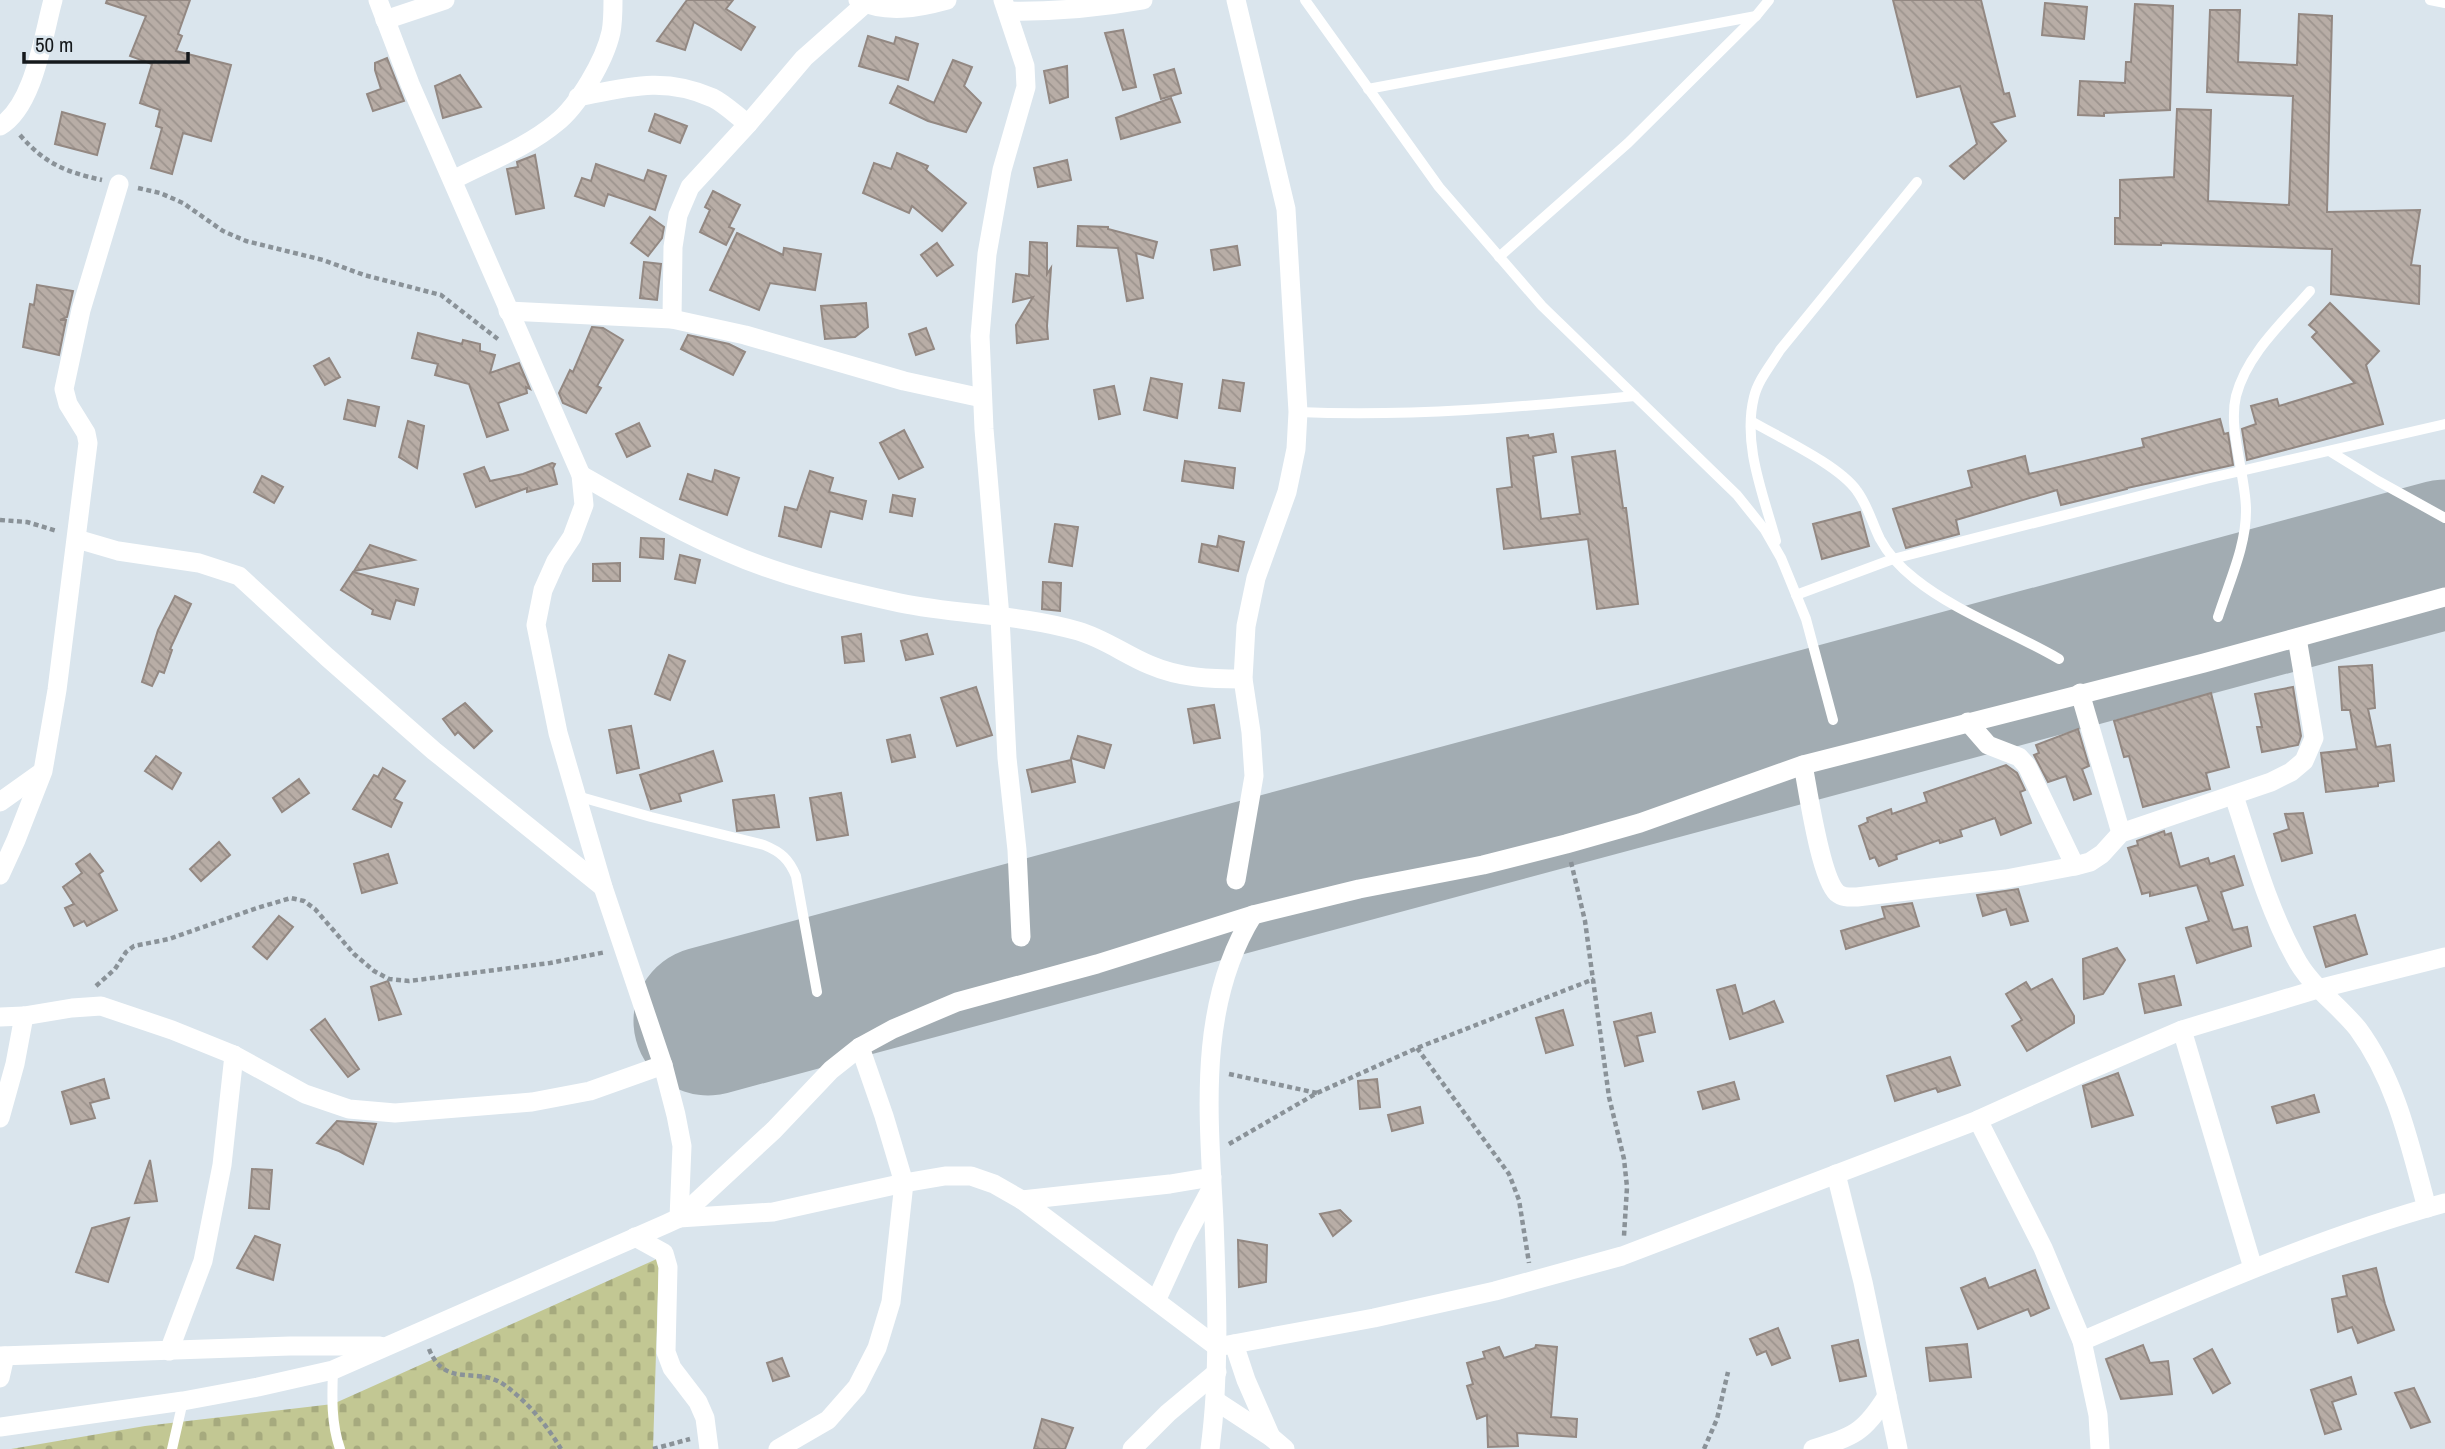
<svg xmlns="http://www.w3.org/2000/svg" width="2445" height="1449" font-family="'Archivo Narrow',sans-serif">
<style>
.built{fill:#c6d8e5}
.cemetery{fill:url(#cemetery-stones)}
.lines{fill:none;stroke-linecap:round;stroke-linejoin:round}
.runway{stroke:#a2acb2;stroke-width:149}
.building{fill:url(#building-back-hatch);stroke:#938882;stroke-width:2}
.path{stroke:#8a9298;stroke-width:4.5;stroke-dasharray:5 3.5;stroke-linecap:butt}
.service{stroke:#fff;stroke-width:10}
.minor{stroke:#fff;stroke-width:19}
</style>
<defs>
<pattern id="cemetery-stones" width="16" height="16" patternUnits="userSpaceOnUse" patternTransform="scale(1.75)"><rect width="16" height="16" fill="#c2c793"/><path d="M2 7V4a2 2 0 0 1 4 0v3zM10 15v-3a2 2 0 0 1 4 0v3z" fill="#a6aa7e"/></pattern>
<pattern id="building-back-hatch" width="6" height="6" patternUnits="userSpaceOnUse" patternTransform="scale(1.75)"><rect width="6" height="6" fill="#b8ada6"/><path d="M-1 5l2 2M0 0l6 6M5-1l2 2" fill="none" stroke="#9d948e"/></pattern>
</defs>
<rect width="100%" height="100%" fill="#dae5ed"/>
<polygon class="built" points="2445,522 2445,567 669,1046 660,999"/>
<polygon class="cemetery" points="659,1258 653,1449 11,1449 145,1426 333,1404"/>
<g class="lines">
<polyline class="runway" points="708,1021 2445,554"/>
</g>
<g class="building">
<polygon points="107,0 190,0 178,34 182,36 176,51 231,65 211,141 183,133 172,174 151,168 162,128 156,126 160,110 140,103 152,64 130,56 146,16 106,3"/>
<polygon points="687,0 733,0 726,9 755,27 741,50 694,22 685,50 657,41"/>
<polygon points="1893,0 1981,0 2004,94 2009,93 2015,116 1991,123 2006,141 1964,179 1950,166 1977,144 1960,86 1917,97"/>
<polygon points="2045,3 2087,7 2084,39 2042,35"/>
<polygon points="2135,4 2173,6 2170,110 2104,113 2104,116 2078,115 2080,81 2125,83 2126,62 2131,62"/>
<polygon points="2210,10 2240,10 2238,62 2297,65 2299,14 2332,16 2327,212 2420,210 2411,265 2420,266 2419,304 2331,294 2332,249 2161,243 2161,245 2115,244 2115,218 2120,218 2120,180 2174,177 2177,109 2211,110 2208,201 2289,205 2293,96 2207,92"/>
<polygon points="1123,30 1136,87 1123,90 1105,33"/>
<polygon points="868,36 894,44 896,37 918,44 908,80 859,66"/>
<polygon points="387,58 404,101 373,111 367,94 381,89 375,70 375,63"/>
<polygon points="953,60 972,67 964,86 981,103 966,132 928,121 890,103 898,86 934,103"/>
<polygon points="1067,66 1068,97 1050,103 1044,71"/>
<polygon points="1174,69 1181,93 1161,99 1154,75"/>
<polygon points="460,75 481,107 443,118 435,86"/>
<polygon points="1171,98 1180,122 1121,139 1116,118"/>
<polygon points="62,112 105,124 97,155 55,144"/>
<polygon points="655,114 687,126 680,143 649,131"/>
<polygon points="897,153 928,166 926,170 966,203 942,231 912,206 909,213 863,193 874,163 891,169"/>
<polygon points="535,155 544,208 516,214 507,169 518,167 517,162"/>
<polygon points="1067,160 1071,180 1038,187 1034,168"/>
<polygon points="596,164 644,181 648,170 666,176 655,210 608,194 604,206 575,196 582,178 591,181"/>
<polygon points="713,191 740,205 729,227 734,229 726,245 700,232 710,210 705,207"/>
<polygon points="650,217 664,227 662,238 648,256 631,243"/>
<polygon points="1078,226 1108,227 1108,229 1157,242 1153,258 1136,253 1143,298 1127,301 1118,248 1077,246"/>
<polygon points="737,233 783,255 784,248 821,254 815,290 770,283 759,310 710,290"/>
<polygon points="1030,242 1047,243 1047,274 1051,268 1047,326 1048,339 1017,343 1016,325 1033,297 1013,302 1016,274 1029,276"/>
<polygon points="937,243 953,265 937,276 921,255"/>
<polygon points="1237,246 1240,265 1214,270 1211,250"/>
<polygon points="644,262 661,264 657,300 640,298"/>
<polygon points="37,285 73,291 67,317 60,320 66,320 59,355 23,347 30,304 34,305"/>
<polygon points="866,303 868,327 855,337 825,339 821,306"/>
<polygon points="2330,303 2379,351 2366,365 2383,424 2247,460 2242,429 2256,424 2251,406 2277,399 2279,406 2355,383 2312,337 2317,332 2309,325"/>
<polygon points="592,327 603,328 623,340 597,386 601,388 586,413 563,403 559,393 570,370 573,372"/>
<polygon points="926,328 934,349 916,355 909,334"/>
<polygon points="418,333 462,344 463,340 480,344 480,351 495,355 490,373 519,363 530,389 526,387 527,393 498,403 508,430 487,437 469,384 435,375 438,364 412,358"/>
<polygon points="688,335 729,344 745,352 733,375 681,349"/>
<polygon points="329,358 340,377 325,385 314,366"/>
<polygon points="1151,378 1182,384 1177,418 1144,410"/>
<polygon points="1223,380 1244,383 1240,411 1219,408"/>
<polygon points="1114,386 1120,414 1099,419 1094,390"/>
<polygon points="348,400 379,407 375,426 344,419"/>
<polygon points="2220,419 2224,434 2228,433 2233,465 2127,488 2127,489 2061,505 2057,490 1956,520 1959,534 1906,548 1893,509 1972,487 1968,471 2025,456 2029,474 2144,447 2142,439"/>
<polygon points="408,421 424,426 417,468 399,457"/>
<polygon points="639,423 650,446 627,457 616,434"/>
<polygon points="904,430 923,467 899,479 880,443"/>
<polygon points="1553,434 1556,452 1533,456 1541,519 1580,514 1572,457 1615,451 1623,508 1626,508 1638,604 1597,609 1588,539 1504,549 1497,489 1512,487 1507,438 1528,435 1529,438"/>
<polygon points="1185,461 1235,468 1233,488 1182,481"/>
<polygon points="552,463 555,464 553,468 557,484 527,492 527,488 476,507 464,474 484,467 490,481 523,474"/>
<polygon points="715,470 739,478 727,515 680,499 688,474 712,482"/>
<polygon points="810,471 833,478 829,492 866,501 862,519 830,511 821,547 779,536 785,507 797,510"/>
<polygon points="262,476 283,487 274,503 254,492"/>
<polygon points="893,495 915,499 912,516 890,512"/>
<polygon points="1860,512 1869,546 1822,559 1813,524"/>
<polygon points="1055,524 1078,527 1072,566 1049,562"/>
<polygon points="1219,536 1244,542 1238,571 1199,562 1202,544 1217,547"/>
<polygon points="641,538 664,539 663,559 640,557"/>
<polygon points="370,545 414,560 354,571"/>
<polygon points="680,555 700,560 695,583 675,579"/>
<polygon points="620,563 620,581 593,581 593,564"/>
<polygon points="353,572 418,589 414,605 396,600 390,619 372,614 373,610 341,590"/>
<polygon points="1043,582 1061,583 1060,611 1042,609"/>
<polygon points="175,596 191,604 170,649 172,650 164,673 159,671 152,686 142,682 158,630"/>
<polygon points="861,634 864,661 845,663 842,637"/>
<polygon points="927,634 933,654 906,660 901,641"/>
<polygon points="669,655 685,661 670,700 655,694"/>
<polygon points="2372,665 2375,708 2368,709 2376,747 2390,745 2394,781 2378,783 2378,786 2326,792 2321,753 2357,749 2350,710 2342,710 2339,667"/>
<polygon points="976,687 992,735 957,746 941,698"/>
<polygon points="2293,687 2301,736 2298,745 2262,752 2257,727 2262,727 2255,694"/>
<polygon points="2211,693 2229,767 2206,773 2210,789 2143,807 2129,756 2124,757 2114,721"/>
<polygon points="465,703 492,731 474,748 458,732 455,735 443,719"/>
<polygon points="1214,705 1220,738 1194,743 1188,709"/>
<polygon points="631,726 639,768 617,773 609,730"/>
<polygon points="2078,729 2089,766 2082,769 2091,794 2074,800 2066,776 2048,782 2034,755 2039,753 2036,745"/>
<polygon points="910,735 915,757 892,762 887,740"/>
<polygon points="1078,736 1111,745 1104,768 1071,758"/>
<polygon points="713,751 722,781 679,794 681,801 651,809 640,775"/>
<polygon points="156,756 181,773 172,789 145,771"/>
<polygon points="1071,760 1075,782 1032,792 1027,770"/>
<polygon points="2006,765 2017,773 2025,790 2020,792 2031,823 2001,835 1995,818 1960,830 1962,836 1940,843 1939,840 1896,855 1897,859 1879,866 1875,857 1870,859 1859,826 1868,822 1867,818 1891,809 1892,814 1927,802 1924,793"/>
<polygon points="383,768 405,781 394,799 402,803 391,827 353,809 374,775 378,777"/>
<polygon points="299,779 309,793 282,812 273,798"/>
<polygon points="841,793 848,835 817,840 810,798"/>
<polygon points="774,795 779,827 737,831 733,800"/>
<polygon points="2303,813 2312,853 2282,861 2274,834 2289,829 2285,814"/>
<polygon points="2164,831 2165,835 2171,833 2180,867 2208,858 2210,864 2234,856 2243,885 2221,892 2233,930 2247,927 2251,946 2197,963 2186,928 2209,921 2197,885 2150,896 2150,892 2142,894 2128,848 2138,845 2137,841"/>
<polygon points="219,842 230,855 201,881 190,869"/>
<polygon points="90,854 103,871 99,874 117,910 87,926 84,921 74,926 65,908 74,904 63,887 82,873 76,864"/>
<polygon points="388,854 397,883 362,893 354,864"/>
<polygon points="2018,889 2028,921 2011,925 2006,909 1983,916 1977,895"/>
<polygon points="1912,903 1919,926 1846,949 1841,931 1885,918 1882,907"/>
<polygon points="2355,915 2367,954 2326,967 2314,927"/>
<polygon points="279,916 293,927 267,959 253,947"/>
<polygon points="2117,948 2125,960 2103,994 2084,999 2083,959"/>
<polygon points="2174,976 2181,1005 2145,1013 2139,984"/>
<polygon points="2052,979 2074,1016 2074,1023 2027,1051 2012,1026 2022,1020 2006,994 2026,982 2031,990"/>
<polygon points="388,981 401,1014 379,1020 371,987"/>
<polygon points="1735,985 1743,1014 1774,1001 1783,1022 1730,1039 1717,990"/>
<polygon points="1563,1010 1573,1045 1546,1053 1536,1018"/>
<polygon points="1651,1013 1655,1032 1637,1036 1643,1061 1625,1066 1614,1022"/>
<polygon points="325,1019 359,1069 348,1077 311,1030"/>
<polygon points="1950,1057 1960,1085 1938,1092 1936,1088 1895,1101 1887,1076"/>
<polygon points="2118,1073 2133,1115 2092,1127 2083,1086"/>
<polygon points="104,1079 109,1098 90,1103 95,1118 71,1124 62,1092"/>
<polygon points="1377,1079 1380,1107 1360,1109 1358,1081"/>
<polygon points="1734,1082 1739,1099 1703,1109 1698,1092"/>
<polygon points="2314,1095 2319,1112 2277,1123 2272,1107"/>
<polygon points="1420,1107 1423,1123 1392,1131 1388,1115"/>
<polygon points="337,1121 376,1124 363,1164 339,1151 317,1143"/>
<polygon points="150,1160 157,1201 135,1203"/>
<polygon points="252,1169 272,1170 269,1209 249,1208"/>
<polygon points="1340,1210 1351,1221 1333,1236 1320,1214"/>
<polygon points="129,1218 108,1282 76,1272 92,1228"/>
<polygon points="255,1236 280,1245 273,1280 237,1268"/>
<polygon points="1238,1240 1267,1245 1266,1282 1239,1287"/>
<polygon points="2376,1268 2385,1304 2394,1330 2358,1343 2352,1327 2338,1332 2332,1299 2347,1296 2343,1276"/>
<polygon points="2035,1270 2049,1308 2031,1316 2028,1309 1978,1329 1961,1288 1985,1278 1989,1288"/>
<polygon points="1778,1328 1790,1358 1772,1365 1766,1351 1757,1355 1750,1339"/>
<polygon points="1858,1340 1866,1376 1840,1381 1832,1346"/>
<polygon points="1967,1344 1971,1377 1930,1381 1926,1348"/>
<polygon points="1536,1345 1557,1347 1551,1417 1577,1419 1576,1437 1517,1433 1518,1446 1488,1447 1487,1415 1477,1419 1467,1386 1473,1384 1467,1363 1485,1358 1483,1352 1499,1347 1504,1358 1535,1348"/>
<polygon points="2143,1345 2150,1363 2168,1361 2172,1394 2121,1399 2106,1359"/>
<polygon points="2212,1349 2230,1383 2213,1393 2194,1359"/>
<polygon points="782,1358 789,1376 773,1381 767,1363"/>
<polygon points="2351,1377 2356,1394 2332,1402 2341,1429 2325,1434 2311,1390"/>
<polygon points="2414,1388 2430,1422 2411,1428 2395,1393"/>
<polygon points="1042,1419 1073,1428 1065,1449 1034,1449"/>
</g>
<g class="lines">
<g class="path">
<path d="M20 135C45 164 66 172 102 180"/>
<polyline points="138,188 160,193 183,203 223,231 246,241 323,260 364,275 441,295 499,340"/>
<polyline points="0,520 27,522 57,531"/>
<polyline points="1571,862 1585,921 1609,1097 1624,1159 1627,1187 1624,1236"/>
<polyline points="96,986 115,969 126,952 134,946 169,939 257,908 291,898 304,901 315,909 354,954 374,971 389,979 409,981 550,963 606,952"/>
<polyline points="1417,1048 1509,1174 1519,1200 1529,1263"/>
<polyline points="1229,1074 1317,1093"/>
<polyline points="1229,1144 1317,1093 1417,1048 1594,979"/>
<path d="M429 1349C445 1389 476 1366 503 1384 527 1401 546 1424 561 1449"/>
<polyline points="653,1449 690,1439"/>
<polyline points="1704,1449 1717,1419 1728,1372"/>
</g>
<g class="service">
<polyline points="1305,0 1439,187 1542,306 1737,495 1765,530 1781,558 1806,619 1833,720"/>
<polyline points="2430,0 2445,3"/>
<polyline points="1368,89 1756,16"/>
<polyline points="1499,257 1628,143 1756,16 1769,0"/>
<path d="M1298 412C1411 417 1522 407 1635 396"/>
<path d="M1751 421C1780 438 1839 465 1857 491 1868 506 1872 523 1880 539 1888 554 1901 568 1915 579 1956 612 2013 632 2059 659"/>
<polyline points="2331,452 2378,481 2445,518"/>
<path d="M1776 541C1764 496 1742 445 1754 397 1758 380 1771 365 1780 350L1917 182"/>
<polyline points="1796,595 1893,559 2206,479 2445,424"/>
<path d="M2218 617C2229 582 2247 545 2246 508 2245 473 2228 429 2236 396 2247 354 2283 322 2310 291"/>
<path d="M577 796 651 817 764 845C781 852 789 859 796 876L817 992"/>
<path d="M333 1370C332 1397 331 1423 340 1449"/>
<polyline points="172,1449 183,1401"/>
</g>
<g class="minor">
<polyline points="378,0 410,84 581,475 584,505 572,537 556,561 543,590 536,625 558,733 603,887 663,1065 676,1115 682,1146 679,1218 773,1212 904,1183 945,1176 971,1176 994,1184 1022,1200 1217,1347 1374,1318 1495,1291 1622,1256 1978,1120 2080,1074 2182,1030 2318,989 2445,957"/>
<path d="M858 0C886 14 918 8 947 0"/>
<polyline points="1003,0 1025,66 1026,87 1002,170 987,254 980,336 984,429 1000,617 1007,758 1017,850 1021,937"/>
<polyline points="1236,0 1286,209 1298,412 1296,449 1287,492 1256,578 1246,626 1243,679 1251,732 1254,776 1236,880"/>
<path d="M1007 11C1053 12 1098 8 1143 0"/>
<polyline points="385,20 445,0"/>
<path d="M578 97C628 87 664 76 713 98 725 104 737 116 748 124"/>
<path d="M0 126C34 106 43 36 53 0"/>
<path d="M453 180C487 162 526 148 556 123 578 106 605 60 611 32 613 22 613 10 613 0"/>
<polyline points="508,311 672,319 745,335 904,381 982,398"/>
<polyline points="672,319 673,247 678,215 690,187 748,124 804,58 865,4"/>
<path d="M581 475C629 502 676 530 727 552 781 576 841 590 900 603 958 615 1020 614 1078 631 1103 638 1126 655 1150 665 1180 678 1210 679 1243 679"/>
<polyline points="77,539 118,551 199,563 239,576 327,657 434,751 603,887"/>
<polyline points="2080,693 2121,833"/>
<polyline points="1968,722 1988,745 2019,757 2027,766 2075,866"/>
<path d="M1803 765C1808 790 1820 877 1837 893 1843 898 1850 897 1857 897L2006 879 2075 866 2090 862 2102 854 2121 833 2271 782 2291 772 2304 761 2314 738 2297 638"/>
<path d="M2234 796C2252 850 2267 906 2295 957 2310 986 2338 1004 2358 1029 2397 1082 2410 1146 2427 1208"/>
<polyline points="0,802 42,772"/>
<polyline points="0,875 16,840 43,771 57,690 88,443 86,433 68,404 64,389 81,310 119,184"/>
<polyline points="0,1017 24,1016 72,1008 101,1006 172,1030 234,1055 305,1094 349,1109 395,1113 532,1102 590,1091 663,1065"/>
<polyline points="2182,1030 2253,1268"/>
<polyline points="0,1118 15,1064 24,1016"/>
<polyline points="1978,1120 2043,1248 2082,1341 2098,1415 2100,1449"/>
<polyline points="1836,1174 1863,1282 1898,1449"/>
<polyline points="1022,1200 1170,1184 1212,1177"/>
<polyline points="635,1237 664,1253 668,1267 666,1352 672,1368 698,1402 705,1418 709,1449"/>
<polyline points="1156,1301 1185,1238 1211,1189"/>
<path d="M2082 1341C2201 1290 2320 1237 2445 1203"/>
<polyline points="1234,1344 1246,1380 1271,1437"/>
<polyline points="169,1351 203,1261 222,1165 234,1055"/>
<polyline points="0,1356 290,1346 380,1346"/>
<polyline points="0,1378 5,1356"/>
<polyline points="1216,1401 1271,1437 1285,1449"/>
<polyline points="0,1427 183,1401 258,1387 333,1370 666,1224 679,1218 774,1130 831,1070 860,1047 893,1029 957,1002 1097,964 1253,915 1359,889 1483,865 1566,844 1640,823 1803,765 2204,663 2445,597"/>
<polyline points="778,1449 828,1420 857,1387 877,1348 891,1302 904,1183 884,1116 860,1047"/>
<polyline points="1132,1449 1168,1413 1217,1372"/>
<path d="M1210 1449C1220 1373 1217 1297 1214 1221 1209 1118 1196 1007 1253 915"/>
<path d="M1813 1449C1854 1436 1864 1433 1887 1396"/>
</g>
</g>
<path d="M24 52v10h164v-10" fill="none" stroke="#15191c" stroke-width="3.5"/>
<text x="35" y="52" font-size="21" fill="#15191c" stroke="#dae5ed" stroke-width="5" paint-order="stroke">50 m</text>
</svg>
